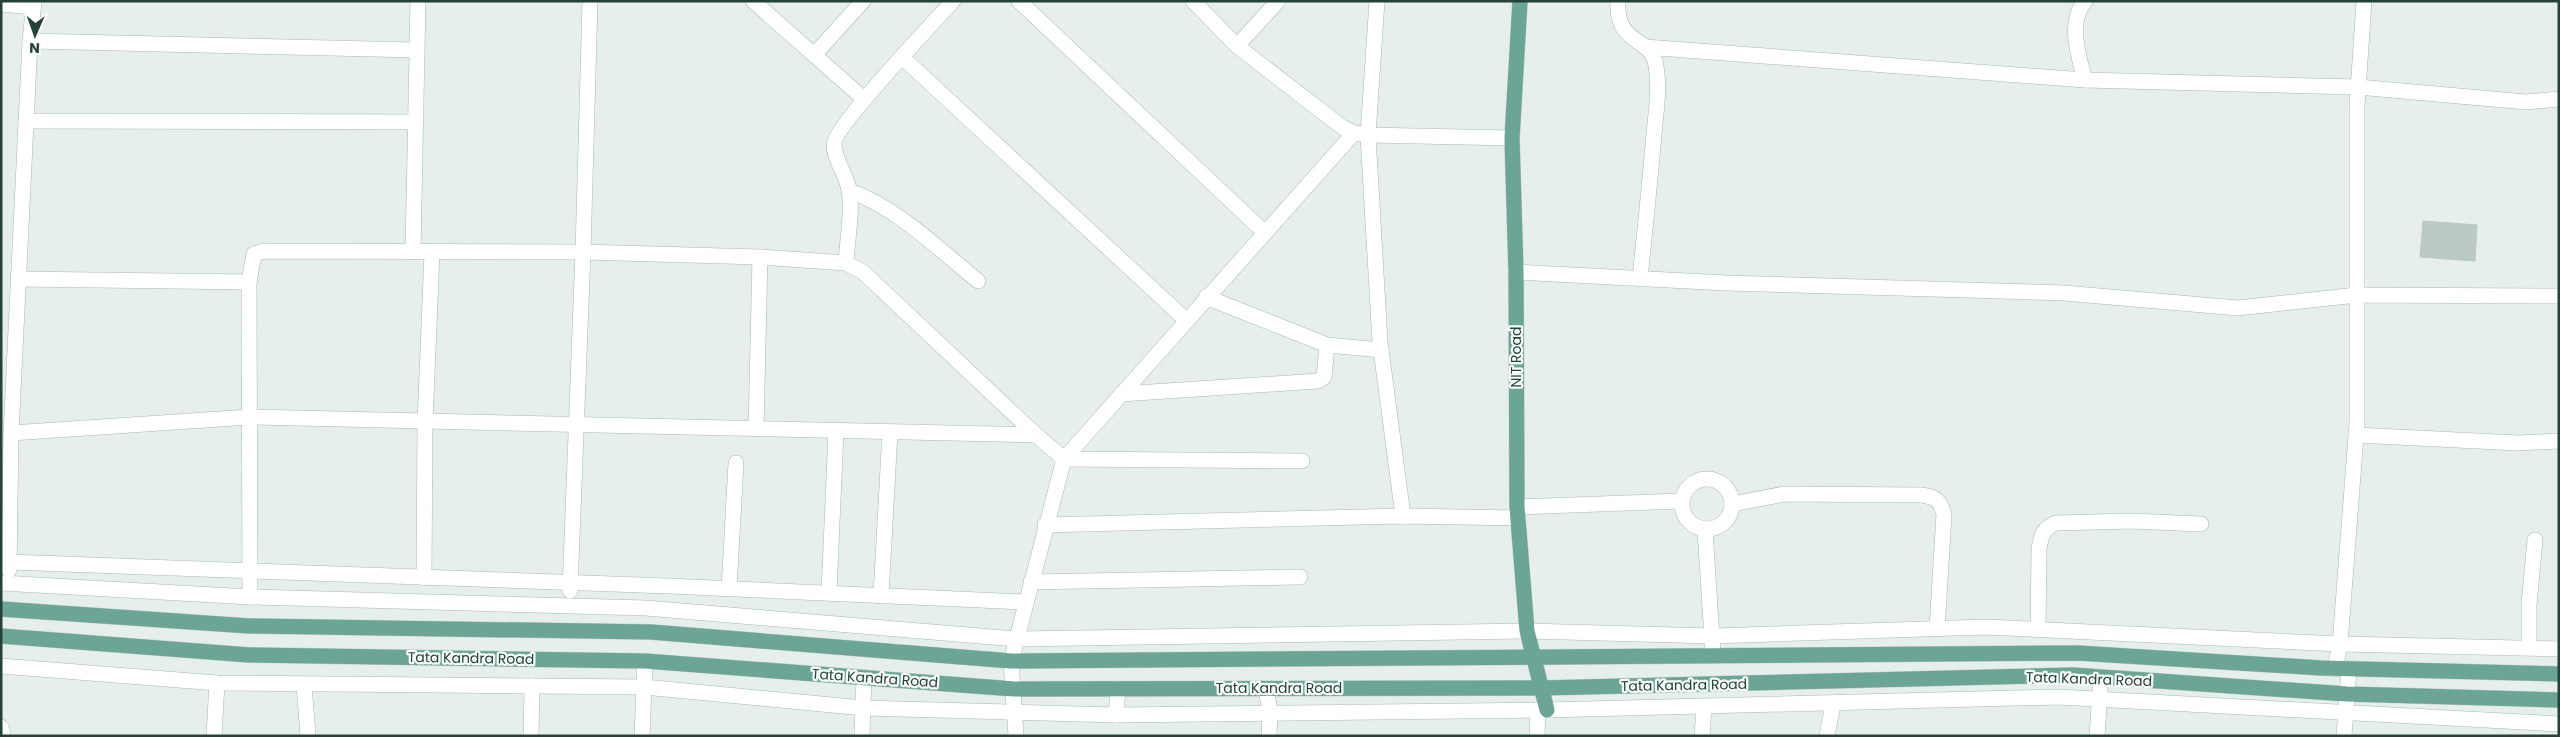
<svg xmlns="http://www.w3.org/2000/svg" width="2560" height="737" font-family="Poppins,sans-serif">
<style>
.building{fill:#bbcac4;stroke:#b8c9c2}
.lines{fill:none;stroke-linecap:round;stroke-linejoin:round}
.minor-casing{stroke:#a8b8b2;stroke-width:16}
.major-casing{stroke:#c2cac8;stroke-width:16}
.minor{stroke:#fff;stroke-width:15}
.major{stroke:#6aa596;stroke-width:15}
.labels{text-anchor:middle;stroke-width:4.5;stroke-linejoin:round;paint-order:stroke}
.street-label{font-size:14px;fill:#24423a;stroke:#f7fbf9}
</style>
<rect width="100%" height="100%" fill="#e6efeb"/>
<polygon class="building" points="2423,221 2477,225 2475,261 2420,257"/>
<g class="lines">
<defs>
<g id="minor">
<polyline points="753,1 864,99"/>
<polyline points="1019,1 1264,232"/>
<polyline points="1193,1 1237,46 1342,127 1354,133 1368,135 1512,138"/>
<polyline points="1377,1 1368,135 1380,342 1403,516"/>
<path d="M1618 1C1615 46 1652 36 1656 66 1660 88 1656 112 1654 134 1650 182 1645 230 1640 278"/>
<path d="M2085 1C2067 22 2079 58 2085 80"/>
<polyline points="1,4 33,7"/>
<polyline points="30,41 416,50"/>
<polyline points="1237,46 1278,1"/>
<polyline points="1645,47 2085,80 2358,87 2526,102 2559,99"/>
<polyline points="814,55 863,1"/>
<polyline points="903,58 1186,320"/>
<polyline points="26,121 415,122"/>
<path d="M850 191C899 209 937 248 978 281"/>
<polyline points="413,252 418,1"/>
<path d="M846 263C847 240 853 213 849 190 847 175 834 160 834 144 834 127 935 21 953 1"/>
<polyline points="1516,272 1726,283 2064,293 2238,308 2357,295 2559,296"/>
<polyline points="18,279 249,282"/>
<polyline points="1206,297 1327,345"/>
<polyline points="1121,394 1318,381 1324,377 1327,345 1381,350"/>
<polyline points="756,429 760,257"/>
<polyline points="11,433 250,417 1036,435"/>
<polyline points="2356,435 2518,443 2559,441"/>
<circle cx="1707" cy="504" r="25"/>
<path d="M1732 504 1784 494 1922 495C1936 497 1941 501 1944 515L1937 629"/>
<polyline points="1517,507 1681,501"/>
<polyline points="1045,525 1403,516 1518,518"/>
<polyline points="1705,530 1713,654"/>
<polyline points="9,562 669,586 1026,602"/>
<polyline points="9,570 11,433 30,41 34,1"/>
<polyline points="424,578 425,422 432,253"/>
<polyline points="1031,582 1300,577"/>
<polyline points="1,583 250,597 646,608 1016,639 1527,631 1713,636 1985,627 2340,644 2559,649"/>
<polyline points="729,589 736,463"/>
<polyline points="570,591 583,252 590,1"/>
<polyline points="829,593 836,431"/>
<polyline points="881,596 890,432"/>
<polyline points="250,597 249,282 254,254 264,251 583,252 760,257 846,263 863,272 1036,435 1064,459 1302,461"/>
<path d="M2038 630 2039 549C2041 536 2043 528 2056 523L2132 521 2201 524"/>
<polyline points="2529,648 2529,605 2535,540"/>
<polyline points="1,666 217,683 644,687 863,708 1116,715 1547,710 2058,697 2559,724"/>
<polyline points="2335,669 2340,644 2357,423 2357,106 2364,1"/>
<polyline points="304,684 308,736"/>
<polyline points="1266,688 1270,712 1269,736"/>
<polyline points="1116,715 1118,689"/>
<polyline points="1,727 3,736"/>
<polyline points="862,734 864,677"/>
<polyline points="214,736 217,683"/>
<polyline points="531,736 532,686"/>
<polyline points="642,736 645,661"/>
<polyline points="1016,736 1011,661 1064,459 1354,133"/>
<polyline points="1537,736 1538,710"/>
<polyline points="1702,736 1704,707"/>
<polyline points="1827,736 1833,704"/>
<polyline points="2097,736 2101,677"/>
<polyline points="2344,736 2349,669"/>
</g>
<g id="major">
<polyline points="1520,1 1512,138 1516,272 1517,507 1527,631 1547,710"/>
<polyline points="1,609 249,626 651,632 1011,661 2078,653 2321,668 2559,674"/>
<polyline points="1,636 249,655 645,661 1014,689 1542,688 2073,675 2347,694 2559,700"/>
</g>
</defs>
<use href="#minor" class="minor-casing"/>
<use href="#major" class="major-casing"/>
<use href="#minor" class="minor"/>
<use href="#major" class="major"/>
</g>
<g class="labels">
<g class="street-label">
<text transform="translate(1516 357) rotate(-90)" y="5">NIT Road</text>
<text transform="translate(471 658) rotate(1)" y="5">Tata Kandra Road</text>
<text transform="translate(875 678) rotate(4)" y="5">Tata Kandra Road</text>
<text transform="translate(2089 679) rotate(2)" y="5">Tata Kandra Road</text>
<text transform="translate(1684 685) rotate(-1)" y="5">Tata Kandra Road</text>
<text x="1279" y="693">Tata Kandra Road</text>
</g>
</g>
<rect width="2560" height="737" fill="none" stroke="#24423a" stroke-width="5"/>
<g transform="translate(35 35) rotate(182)" stroke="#f7fbf9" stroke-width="4" paint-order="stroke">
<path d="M0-4L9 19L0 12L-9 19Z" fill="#24423a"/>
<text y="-8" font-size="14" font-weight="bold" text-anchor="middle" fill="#24423a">N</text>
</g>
</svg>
